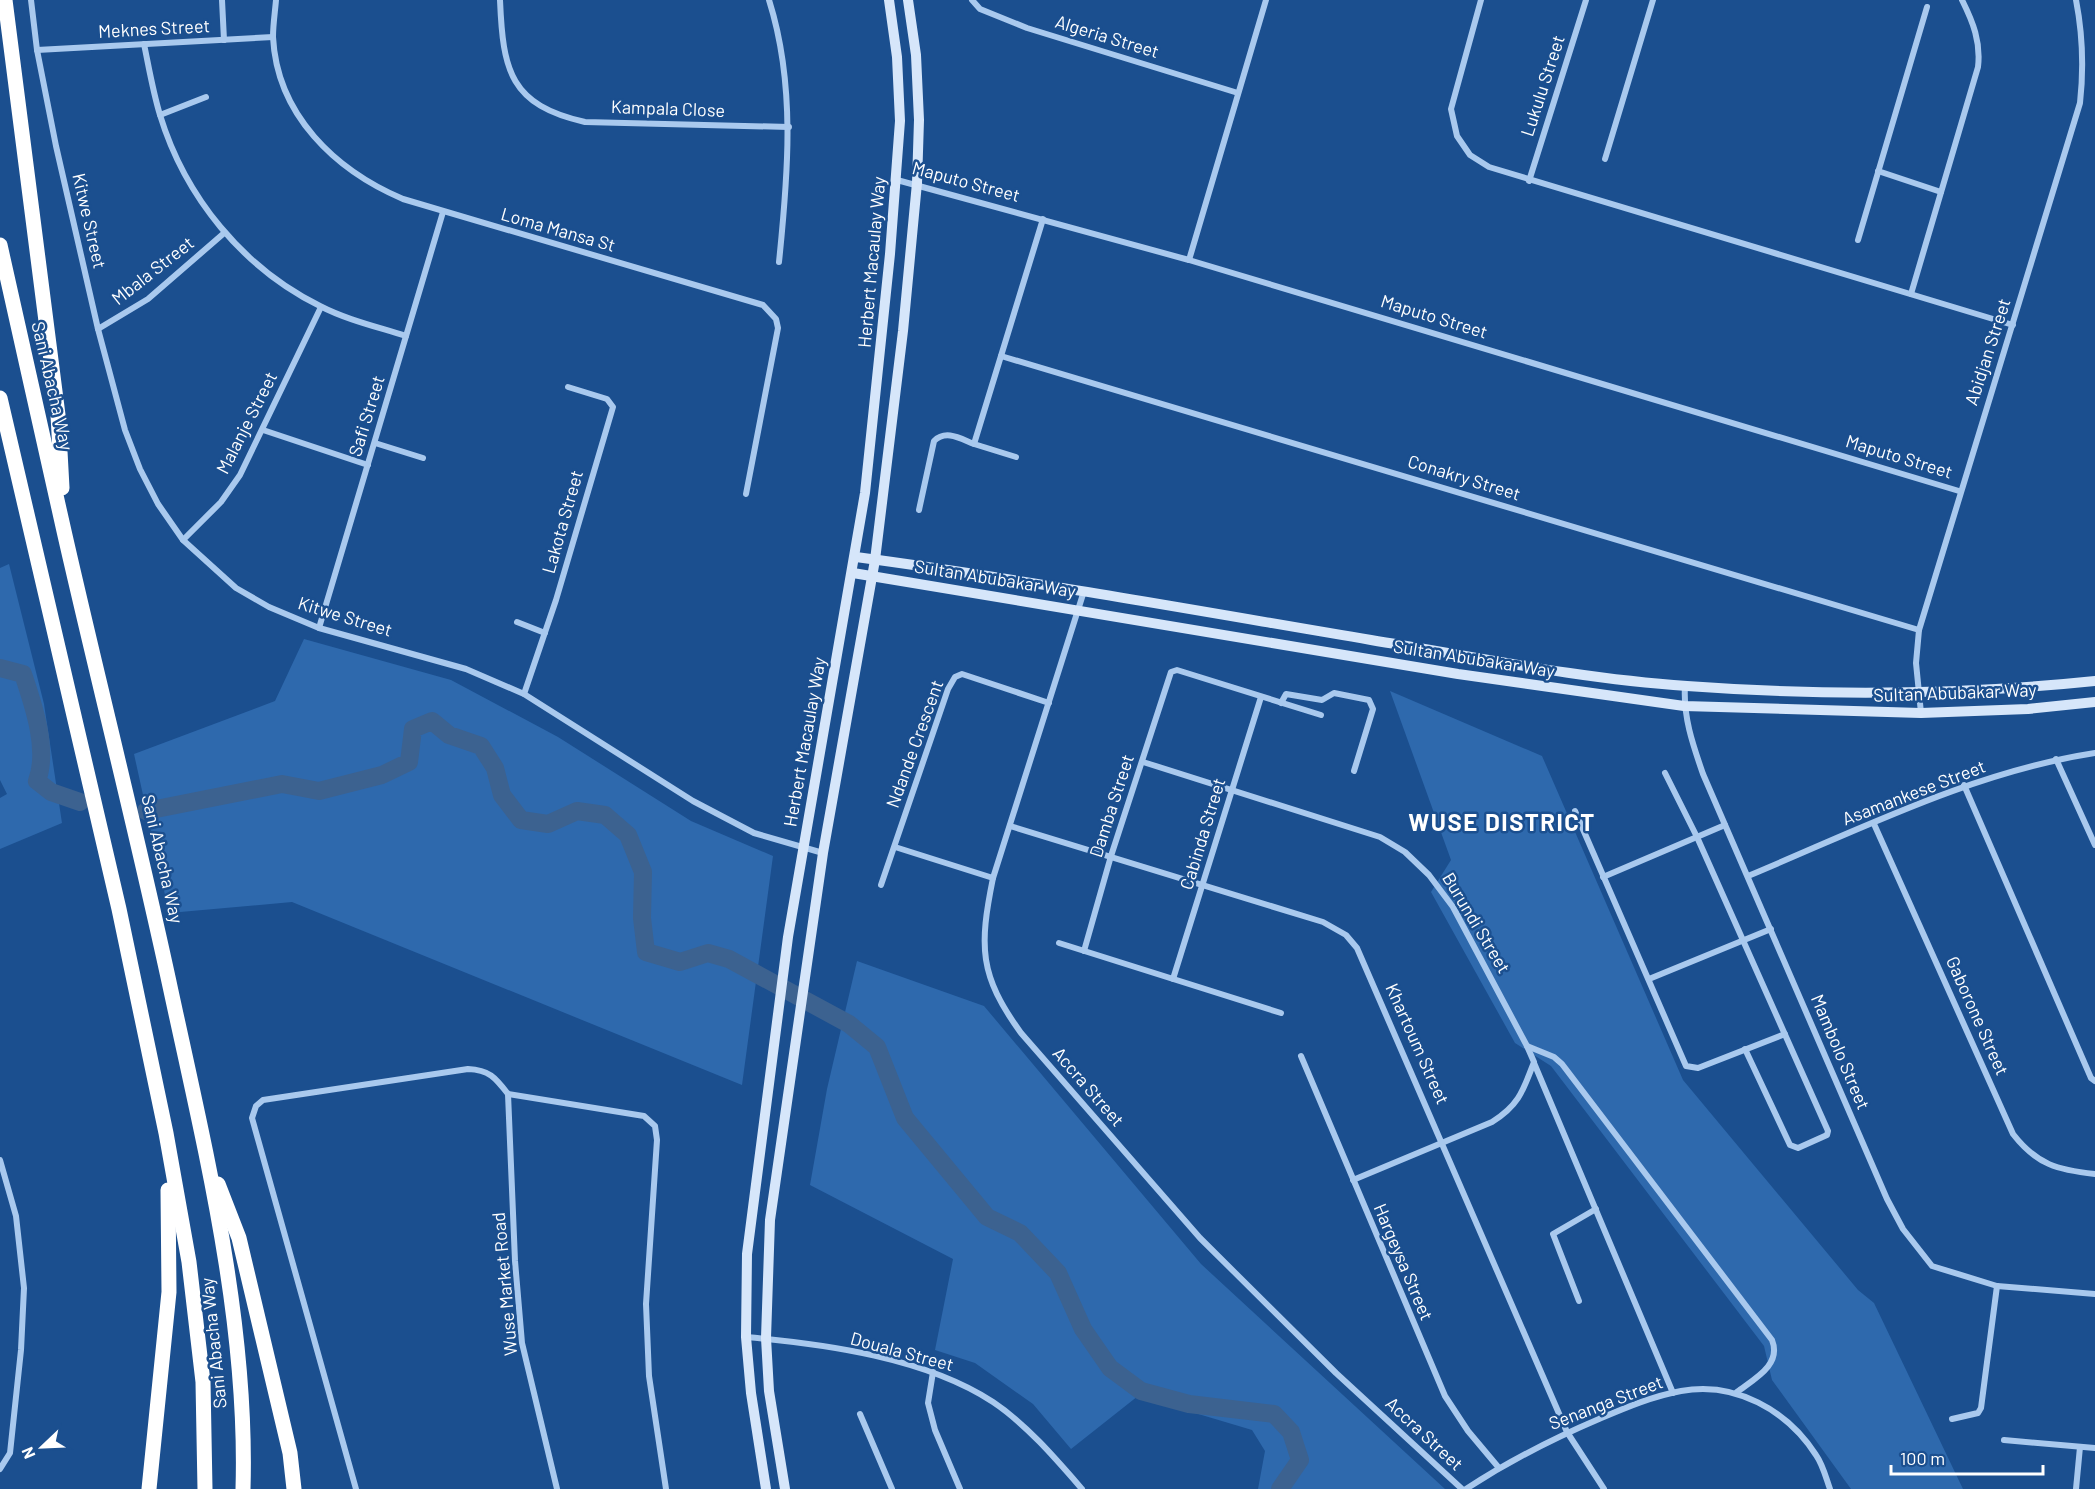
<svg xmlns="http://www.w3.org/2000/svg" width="2095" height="1489" font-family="Barlow,sans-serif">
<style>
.green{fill:#2e69ad}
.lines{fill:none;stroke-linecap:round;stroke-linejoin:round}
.river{stroke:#3c6290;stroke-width:18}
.street{stroke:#a9c9ee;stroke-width:6}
.secondary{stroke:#d6e6fa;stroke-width:10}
.highway{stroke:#fff;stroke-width:15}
.labels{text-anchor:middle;stroke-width:5;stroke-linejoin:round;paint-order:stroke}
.street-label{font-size:18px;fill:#fff;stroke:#1b4f8f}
.district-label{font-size:24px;font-weight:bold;letter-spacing:1.5px;fill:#fff;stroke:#1b4f8f}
</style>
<rect width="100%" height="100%" fill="#1b4f8f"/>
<g class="green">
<polygon points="9,564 44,704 62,823 0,849 0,798 7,794 0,780 0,568"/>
<polygon points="304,639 451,680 558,737 691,821 773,856 742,1085 292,902 169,913 134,754 275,701"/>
<polygon points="1390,691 1542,756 1683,1080 1858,1290 1874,1303 1963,1489 1851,1489 1772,1380 1764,1346 1551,1066 1515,1043 1431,892 1451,860"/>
<polygon points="857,961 984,1006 1201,1264 1445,1489 1258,1489 1265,1451 1252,1430 1138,1396 1071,1449 1033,1404 975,1363 935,1350 953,1259 810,1185 827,1089"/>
</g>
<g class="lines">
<g class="river">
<path d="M0 668 23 674C33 704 49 749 37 781L51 792 80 802"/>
<polyline points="146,811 282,784 319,791 382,775 409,762 413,729 432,721 449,735 481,746 495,768 502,795 521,820 548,824 577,811 605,815 628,835 643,872 642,918 646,952 680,962 708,953 729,959 849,1024 877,1047 905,1118 987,1217 1020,1233 1058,1273 1083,1329 1110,1368 1141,1391 1189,1404 1274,1414 1291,1432 1300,1460 1280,1489"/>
</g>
<g class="street">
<polyline points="31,0 37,50 56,146 98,329 125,430 140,469 158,504 183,540 236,588 269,607 319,628 466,669 524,694 693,801 754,833 823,853"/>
<polyline points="222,0 224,40"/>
<path d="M276 0C275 12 273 25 273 37 277 115 335 170 403 199L763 305 776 319 778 328 746 494"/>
<path d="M500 0C503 71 510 105 585 122L789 127"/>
<path d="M769 0C796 85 788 175 779 262"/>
<polyline points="972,0 980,9 1027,28 1238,93"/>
<polyline points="1481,0 1451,109 1457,136 1470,155 1489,167 2013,325"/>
<path d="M144 44C149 68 153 92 160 115 185 197 243 268 320 306 347 320 378 327 406 336"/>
<polyline points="37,50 273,37"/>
<polyline points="160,115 206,97"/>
<polyline points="1605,159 1653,0"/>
<polyline points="1878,171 1941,192"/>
<polyline points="897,180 1189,260 1959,491"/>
<polyline points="1529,181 1586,0"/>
<polyline points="1858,240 1927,7"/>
<polyline points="1189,260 1266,0"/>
<path d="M1911 294 1978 67C1981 42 1973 22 1962 0"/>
<polyline points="98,329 148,299 223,234"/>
<polyline points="1001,356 1919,630"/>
<polyline points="263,430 368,465"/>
<polyline points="375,443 423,458"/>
<polyline points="1016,457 974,444 1043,219"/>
<path d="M919 510 934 441C946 429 961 439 974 444"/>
<polyline points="183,540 221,502 240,475 321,307"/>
<path d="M1084 591 993 878C979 947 979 975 1021 1033L1200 1238 1336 1373 1462 1489"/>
<polyline points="517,622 545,633"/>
<polyline points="319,628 443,212"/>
<path d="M1685 686C1683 717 1693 745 1703 774L1887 1199 1903 1229 1932 1266 1997 1286 2095 1294"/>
<polyline points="524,694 556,600 613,407 607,399 568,387"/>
<polyline points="1281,703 1286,694 1322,700 1334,693 1369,700 1373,709 1354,771"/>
<path d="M1921 713 1916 663 1919 630 2080 103C2084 67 2083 36 2076 0"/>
<polyline points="2056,759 2095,845"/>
<path d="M1143 762 1380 837 1405 852 1429 875 1453 907 1527 1046 1534 1062C1523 1091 1519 1105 1492 1122L1353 1180"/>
<polyline points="1665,773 1697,837 1828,1131 1827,1135 1798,1148 1790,1145 1745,1049"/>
<polyline points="1964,785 2091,1078 2095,1081"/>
<polyline points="1575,811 1686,1066 1698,1068 1785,1034"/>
<path d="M1874 824 2013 1134C2037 1165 2058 1170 2095 1174"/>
<polyline points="1010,826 1323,922 1346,935 1357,948 1567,1432 1604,1489"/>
<polyline points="895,847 993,878"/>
<path d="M1748 876C1861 829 1973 772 2095 753"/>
<polyline points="1603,877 1725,825"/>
<polyline points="881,885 948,689 955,677 962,674 1049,703"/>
<polyline points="1059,943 1281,1013"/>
<polyline points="1084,951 1111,856 1171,672 1177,670 1321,715"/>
<polyline points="1173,979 1261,697"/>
<polyline points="1649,979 1771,929"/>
<path d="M1527 1046 1554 1057 1562 1064 1772 1340C1782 1365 1754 1379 1737 1392"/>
<polyline points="1301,1056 1445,1396 1468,1431 1499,1468"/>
<polyline points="1534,1063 1673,1393"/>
<polyline points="508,1094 644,1116 655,1126 657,1140 646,1304 649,1376 666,1489"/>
<polyline points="0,1160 16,1216 24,1288 21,1350 10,1453 0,1469"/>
<polyline points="1579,1301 1553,1234 1596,1209"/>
<path d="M746 1337C826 1344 926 1358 993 1402 1026 1424 1056 1459 1082 1489"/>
<polyline points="933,1372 928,1403 935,1430 960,1489"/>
<polyline points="860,1414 892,1489"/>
<polyline points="1952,1419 1978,1413 1981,1408 1997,1286"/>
<polyline points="2004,1440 2095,1448"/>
<path d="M356 1489 252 1118 256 1106 263 1100 468 1069C489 1070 495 1077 508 1094L515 1261 522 1343 557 1489"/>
<path d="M1466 1489C1509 1461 1552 1439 1599 1419 1625 1408 1653 1396 1681 1391 1735 1381 1787 1410 1816 1455 1823 1465 1826 1478 1830 1489"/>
<polyline points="2076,1489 2080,1447"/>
</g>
<g class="secondary">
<path d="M856 557C1028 580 1199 611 1371 640 1476 657 1581 679 1687 686 1823 696 1960 695 2095 681"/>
<polyline points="853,573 1458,674 1684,706 1921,713 2028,709 2095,702"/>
<polyline points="766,1489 751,1393 746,1337 747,1254 788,937 865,493 890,254 900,121 897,57 889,0"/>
<polyline points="785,1489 769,1391 766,1338 770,1220 823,853 875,560 903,331 917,183 919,120 916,55 908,0"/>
</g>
<g class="highway">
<polyline points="5,0 58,415 62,488"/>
<path d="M0 245C22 340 42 436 64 531 99 685 138 837 171 991 206 1153 248 1323 243 1489"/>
<polyline points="0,398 119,909 166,1133 189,1262 203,1382 205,1489"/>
<polyline points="218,1184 239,1238 290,1453 294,1489"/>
<polyline points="149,1489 169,1292 168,1190"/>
</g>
</g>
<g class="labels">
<g class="street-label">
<text transform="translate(154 29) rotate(-3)" y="6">Meknes Street</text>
<text transform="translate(1107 37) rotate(17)" y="6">Algeria Street</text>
<text transform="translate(1543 86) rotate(-72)" y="6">Lukulu Street</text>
<text transform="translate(668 109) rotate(2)" y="6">Kampala Close</text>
<text transform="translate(966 182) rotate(15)" y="6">Maputo Street</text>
<text transform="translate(89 221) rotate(77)" y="6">Kitwe Street</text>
<text transform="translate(558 230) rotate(16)" y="6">Loma Mansa St</text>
<text transform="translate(872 262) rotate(-85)" y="6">Herbert Macaulay Way</text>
<text transform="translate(153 271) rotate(-38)" y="6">Mbala Street</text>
<text transform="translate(1434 317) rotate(17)" y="6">Maputo Street</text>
<text transform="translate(1988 352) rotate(-72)" y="6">Abidjan Street</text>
<text transform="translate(52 386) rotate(77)" y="6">Sani Abacha Way</text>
<text transform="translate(367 416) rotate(-73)" y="6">Safi Street</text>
<text transform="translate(247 423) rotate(-63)" y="6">Malanje Street</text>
<text transform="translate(1899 457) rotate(17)" y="6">Maputo Street</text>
<text transform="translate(1464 478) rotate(17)" y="6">Conakry Street</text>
<text transform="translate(563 522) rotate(-74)" y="6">Lakota Street</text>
<text transform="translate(995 579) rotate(9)" y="6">Sultan Abubakar Way</text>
<text transform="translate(345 617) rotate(17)" y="6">Kitwe Street</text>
<text transform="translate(1474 659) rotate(9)" y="6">Sultan Abubakar Way</text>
<text transform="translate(1955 693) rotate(-2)" y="6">Sultan Abubakar Way</text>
<text transform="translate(805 742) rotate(-80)" y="6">Herbert Macaulay Way</text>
<text transform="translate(915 744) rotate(-70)" y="6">Ndande Crescent</text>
<text transform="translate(1914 793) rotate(-21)" y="6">Asamankese Street</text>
<text transform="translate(1112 806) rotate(-72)" y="6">Damba Street</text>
<text transform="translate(1203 834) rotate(-73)" y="6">Cabinda Street</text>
<text transform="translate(162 859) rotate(77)" y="6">Sani Abacha Way</text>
<text transform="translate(1476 923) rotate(59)" y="6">Burundi Street</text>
<text transform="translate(1977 1016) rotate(66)" y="6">Gaborone Street</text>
<text transform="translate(1417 1044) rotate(66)" y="6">Khartoum Street</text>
<text transform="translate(1840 1052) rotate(67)" y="6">Mambolo Street</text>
<text transform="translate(1088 1087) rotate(49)" y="6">Accra Street</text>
<text transform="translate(1403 1262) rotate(67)" y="6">Hargeysa Street</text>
<text transform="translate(505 1284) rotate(-95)" y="6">Wuse Market Road</text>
<text transform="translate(214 1343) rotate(-96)" y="6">Sani Abacha Way</text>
<text transform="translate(902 1352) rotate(15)" y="6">Douala Street</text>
<text transform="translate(1606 1403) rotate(-21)" y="6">Senanga Street</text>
<text transform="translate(1424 1434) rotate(43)" y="6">Accra Street</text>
</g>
<g class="district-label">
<text x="1502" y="831">WUSE DISTRICT</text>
</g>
</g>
<g transform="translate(42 1447) rotate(247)" stroke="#1b4f8f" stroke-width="4.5" paint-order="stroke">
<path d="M0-4.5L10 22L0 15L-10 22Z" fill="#ffffff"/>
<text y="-9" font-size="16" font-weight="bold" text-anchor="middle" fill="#ffffff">N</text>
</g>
<path d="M1891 1465v9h152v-9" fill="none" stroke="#ffffff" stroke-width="3"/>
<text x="1900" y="1465" font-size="18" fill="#ffffff" stroke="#1b4f8f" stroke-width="4.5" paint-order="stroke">100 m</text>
</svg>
